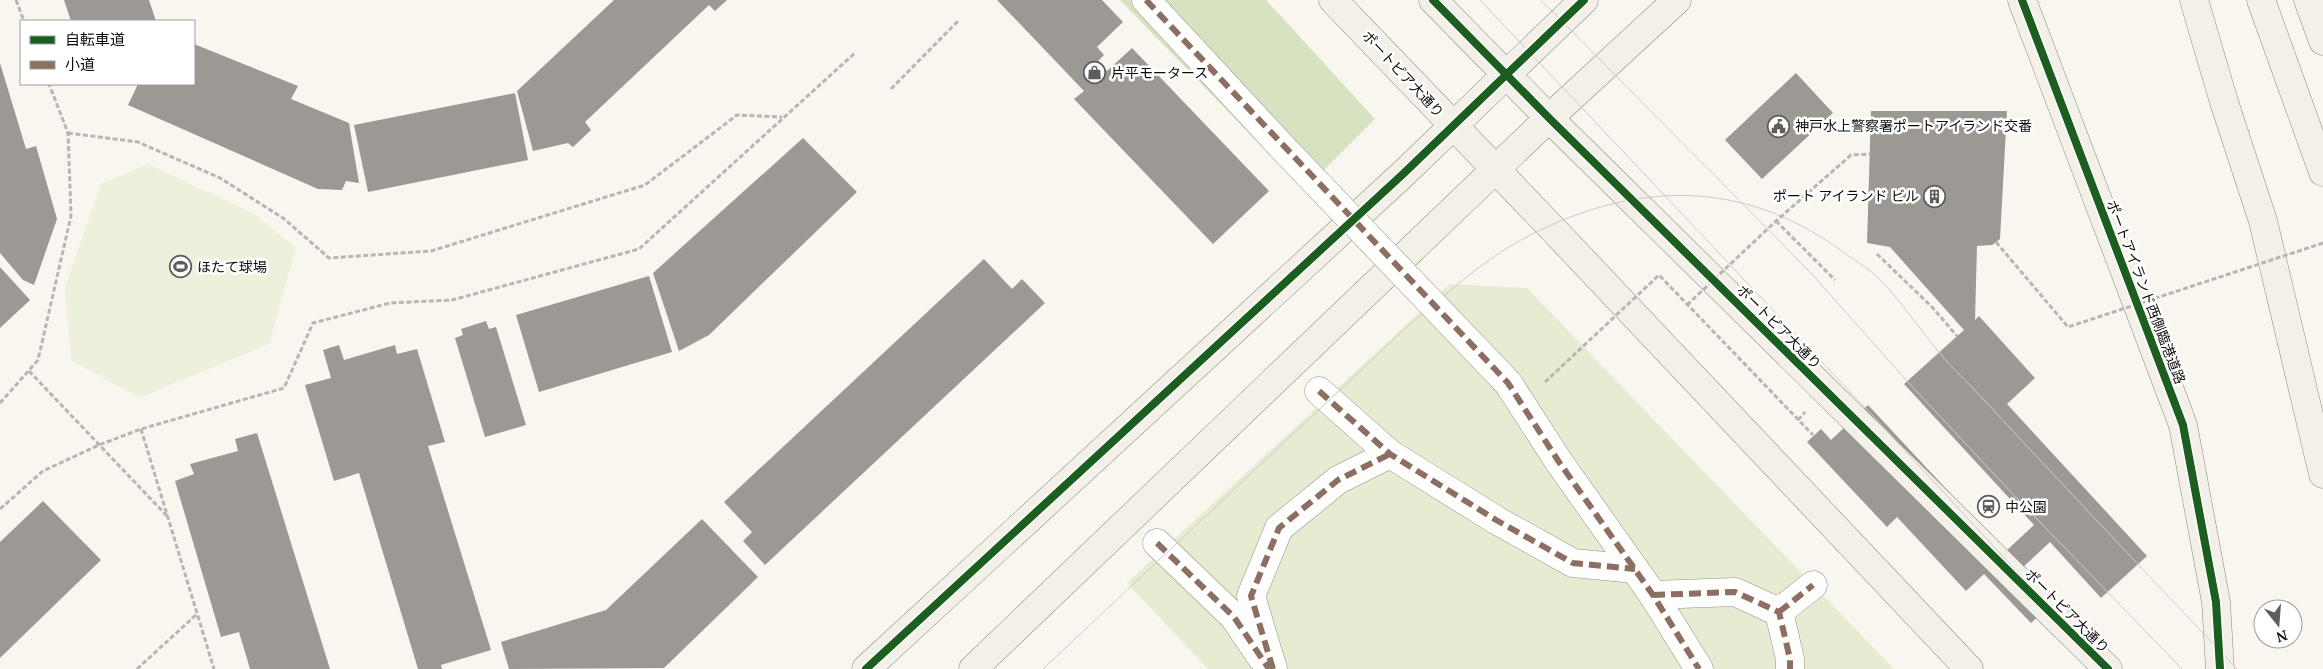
<svg xmlns="http://www.w3.org/2000/svg" width="2323" height="669" font-family="'PT Serif','Noto Sans JP',serif">
<style>
.green{fill:#e5ecd1}
.forest{fill:#d6e2c0}
.pitch{fill:#edf0db}
.building{fill:#9c9995}
.lines{fill:none;stroke-linecap:round;stroke-linejoin:round}
.street-casing{stroke:#92918e;stroke-width:29}
.secondary-casing{stroke:#898784;stroke-width:29}
.path{stroke:#b7b6b5;stroke-width:3;stroke-dasharray:5 2.5;stroke-linecap:butt}
.street{stroke:#fefefd;stroke-width:28}
.secondary{stroke:#f3f0e8;stroke-width:28}
.tram{stroke:#d4c6c7;stroke-width:1}
.street-bridge-casing{stroke:#92918e;stroke-width:29;stroke-linecap:butt}
.path-bridge{stroke:#b7b6b5;stroke-width:3;stroke-dasharray:5 2.5;stroke-linecap:butt}
.street-bridge{stroke:#fefefd;stroke-width:28}
.quiet{stroke:#8d6e63;stroke-width:6;stroke-dasharray:12 6;stroke-linecap:butt}
.cycleway-casing{stroke:#fff;stroke-width:11}
.cycleway{stroke:#1b5e20;stroke-width:8}
.labels{text-anchor:middle;stroke-width:5;stroke-linejoin:round;paint-order:stroke}
.poi-label{font-size:14px;fill:#0b0b0b;stroke:#fff;text-anchor:start}
.street-label{font-size:14px;fill:#0b0b0b;stroke:#fff}
</style>
<rect width="100%" height="100%" fill="#f9f6ef"/>
<polygon class="green" points="1450,284 1527,288 1894,669 1208,669 1127,583"/>
<polygon class="forest" points="1120,0 1266,0 1375,119 1304,190"/>
<polygon class="pitch" points="148,164 255,214 296,248 269,344 139,398 71,360 65,287 101,184"/>
<g class="building">
<polygon points="64,0 149,0 156,21 71,21"/>
<polygon points="614,0 727,0 715,11 709,5 585,122 591,130 573,147 568,143 533,151 517,91"/>
<polygon points="997,0 1102,0 1123,22 1097,47 1104,55 1098,61 1107,71 1132,48 1269,191 1213,244 1074,99 1084,91"/>
<polygon points="194,44 298,86 291,99 349,123 359,183 346,181 342,190 318,189 128,105 138,84 194,84"/>
<polygon points="0,63 26,149 36,146 57,219 34,285 23,280 0,253"/>
<polygon points="1796,73 1833,113 1762,179 1725,140"/>
<polygon points="515,93 528,160 368,192 354,125"/>
<polygon points="1871,111 2007,111 2000,239 1992,245 1977,246 1975,320 1979,316 2035,378 2007,404 2147,556 2101,598 2050,542 2021,569 2053,603 2031,623 1984,574 1966,591 1897,517 1887,527 1807,442 1821,429 1831,440 1868,405 2005,552 2034,525 1904,384 1964,330 1890,247 1867,243"/>
<polygon points="803,138 857,192 709,335 679,351 653,273"/>
<polygon points="984,259 1012,289 1022,279 1045,303 765,565 743,541 752,532 724,502"/>
<polygon points="0,267 30,300 0,328"/>
<polygon points="649,276 672,352 539,392 516,315"/>
<polygon points="486,321 489,329 496,327 526,425 485,437 455,338 463,335 461,329"/>
<polygon points="339,345 344,360 395,345 397,354 417,349 445,442 428,446 491,650 441,665 442,669 418,669 359,473 334,481 305,385 331,378 323,350"/>
<polygon points="257,433 330,669 250,669 239,632 221,637 175,481 194,474 190,464 238,451 235,439"/>
<polygon points="43,501 101,560 0,658 0,542"/>
<polygon points="702,519 758,577 664,668 509,669 501,642 606,610"/>
</g>
<g class="lines">
<defs>
<g id="street">
<polyline points="1146,0 1283,148"/>
<polyline points="1508,383 1559,462 1653,595 1699,669"/>
<polyline points="1319,391 1390,454 1496,520 1573,563 1635,569"/>
<polyline points="1157,543 1234,617 1261,657"/>
<polyline points="1653,595 1735,592 1779,612 1790,659 1790,669"/>
<polyline points="1779,612 1813,585"/>
<polyline points="1273,669 1251,596 1279,528 1338,480 1390,454"/>
</g>
<g id="secondary">
<polyline points="1333,0 1550,226 1969,669"/>
<polyline points="1433,0 1549,118 2108,669"/>
<polyline points="2022,0 2183,425 2216,602 2220,669"/>
<polyline points="2194,0 2224,102 2263,221 2323,474"/>
<polyline points="2261,0 2323,172"/>
<polyline points="2308,0 2323,41"/>
<polyline points="866,669 1403,174 1584,0"/>
<polyline points="973,669 1549,118 1677,0"/>
</g>
</defs>
<use href="#street" class="street-casing"/>
<use href="#secondary" class="secondary-casing"/>
<g class="path">
<polyline points="16,0 24,21"/>
<polyline points="891,89 959,20"/>
<polyline points="68,133 138,142 220,178 283,218 329,258 431,251 645,185 737,115 782,117"/>
<polyline points="1776,221 1835,280"/>
<polyline points="1877,254 1932,307 1957,336"/>
<polyline points="29,371 167,516"/>
<polyline points="0,403 38,360 71,216 68,133 49,84"/>
<polyline points="1798,420 1805,412"/>
<polyline points="141,429 214,669"/>
<polyline points="0,509 43,471 99,445 141,429 284,388 313,323 390,303 452,300 639,249 856,52"/>
<polyline points="137,669 197,614"/>
</g>
<use href="#street" class="street"/>
<use href="#secondary" class="secondary"/>
<g class="tram">
<polyline points="1480,0 1873,416 2107,669"/>
<polyline points="1541,0 1810,272 1907,381 2008,489 2182,669"/>
<path d="M1043 669 1409 325C1444 297 1479 263 1519 241 1629 181 1740 176 1843 252 1853 259 1864 266 1874 274 1898 296 1917 326 1938 351 1948 364 1960 375 1971 386 2059 481 2148 575 2237 669"/>
</g>
<defs>
<polyline id="street-bridge" points="1283,148 1508,383"/>
</defs>
<use href="#street-bridge" class="street-bridge-casing"/>
<g class="path-bridge">
<polyline points="1996,242 2068,327 2323,243"/>
<polyline points="1687,305 1776,221 1851,155 1870,154"/>
<polyline points="1545,382 1659,275 1813,435"/>
</g>
<use href="#street-bridge" class="street-bridge"/>
<g class="quiet">
<polyline points="1146,0 1508,383 1559,462 1653,595 1699,669"/>
<polyline points="1319,391 1390,454 1496,520 1573,563 1635,569"/>
<polyline points="1157,543 1234,617 1269,669"/>
<polyline points="1653,595 1735,592 1779,612 1790,659 1790,669"/>
<polyline points="1779,612 1813,585"/>
<polyline points="1273,669 1251,596 1279,528 1338,480 1390,454"/>
</g>
<defs>
<g id="cycleway">
<polyline points="1433,0 1549,118 2108,669"/>
<polyline points="2022,0 2183,425 2216,602 2220,669"/>
<polyline points="866,669 1403,174 1584,0"/>
</g>
</defs>
<use href="#cycleway" class="cycleway-casing"/>
<use href="#cycleway" class="cycleway"/>
</g>
<defs>
<symbol id="shop-ring" viewBox="-11 -11 22 22"><circle r="9.5" fill="#fff" stroke="#5e5d5b" stroke-width="1.5"/><path d="M-5-2.5h2.3a2.7 3.5 0 0 1 5.4 0H5L5.5 6h-11ZM-1.5-2.5h3a1.5 2.3 0 0 0-3 0Z" fill="#5e5d5b"/></symbol>
<symbol id="civic-ring" viewBox="-11 -11 22 22"><circle r="9.5" fill="#fff" stroke="#5e5d5b" stroke-width="1.5"/><path d="M-.6-6.5H3V-4.5H.6V-3L4-1V1h2V6H-6V1h2V-1L-.6-3ZM-1.2 2.5V6h2.4V2.5Z" fill="#5e5d5b"/></symbol>
<symbol id="building-ring" viewBox="-11 -11 22 22"><circle r="9.5" fill="#fff" stroke="#5e5d5b" stroke-width="1.5"/><path d="M-4-6H4V6H1V3H-1V6H-4ZM-2.5-4.3h1.7v1.8h-1.7ZM.8-4.3h1.7v1.8H.8ZM-2.5-1h1.7V.8h-1.7ZM.8-1h1.7V.8H.8Z" fill="#5e5d5b"/></symbol>
<symbol id="stadium-ring" viewBox="-11 -11 22 22"><circle r="9.5" fill="#fff" stroke="#5e5d5b" stroke-width="1.5"/><path d="M0-5a6.5 5 0 1 0 0 10a6.5 5 0 1 0 0-10ZM-3.5-1.8h7v3.6h-7Z" fill="#5e5d5b"/></symbol>
<symbol id="station-ring" viewBox="-11 -11 22 22"><circle r="9.5" fill="#fff" stroke="#5e5d5b" stroke-width="1.5"/><path d="M-3-6H3Q5-6 5-4V2Q5 4 3 4L4.5 6H3L1.5 4h-3L-3 6H-4.5L-3 4Q-5 4-5 2V-4Q-5-6-3-6ZM-3.5-4v3h7v-3ZM-3.5 1v1.5H-2V1ZM2 1v1.5H3.5V1Z" fill="#5e5d5b"/></symbol>
</defs>
<g fill-rule="evenodd">
<use href="#shop-ring" x="1082" y="60" width="25" height="25"/>
<use href="#civic-ring" x="1766" y="114" width="25" height="25"/>
<use href="#building-ring" x="1922" y="184" width="25" height="25"/>
<use href="#stadium-ring" x="168" y="254" width="25" height="25"/>
<use href="#station-ring" x="1976" y="494" width="25" height="25"/>
</g>
<g class="labels">
<g class="poi-label">
<text x="1111" y="78">片平モータース</text>
<text x="1795" y="131">神戸水上警察署ポートアイランド交番</text>
<text x="1919" y="201" text-anchor="end">ポート アイランド ビル</text>
<text x="197" y="272">ほたて球場</text>
<text x="2005" y="512">中公園</text>
</g>
<g class="street-label">
<text transform="translate(1403 74) rotate(47)" y="5">ポートピア大通り</text>
<text transform="translate(2146 292) rotate(69)" y="5">ポートアイランド西側臨港道路</text>
<text transform="translate(1779 327) rotate(45)" y="5">ポートピア大通り</text>
<text transform="translate(2067 611) rotate(45)" y="5">ポートピア大通り</text>
</g>
</g>
<rect x="20" y="20" width="175" height="65" fill="#ffffff" stroke="#9d9d9d"/>
<rect x="30" y="36" width="25" height="8" fill="#1b5e20" stroke="#9d9d9d"/>
<text x="65" y="45" font-size="15" fill="#0b0b0b">自転車道</text>
<rect x="30" y="61" width="25" height="8" fill="#8d6e63" stroke="#9d9d9d"/>
<text x="65" y="70" font-size="15" fill="#0b0b0b">小道</text>
<g transform="translate(2278 624) rotate(163)"><circle r="24" fill="#ffffff" stroke="#9d9d9d"/>
<path d="M0-4L9 19L0 12L-9 19Z" fill="#5e5d5b"/>
<text y="-8" font-size="14" font-weight="bold" text-anchor="middle" fill="#0b0b0b">N</text>
</g>
</svg>
